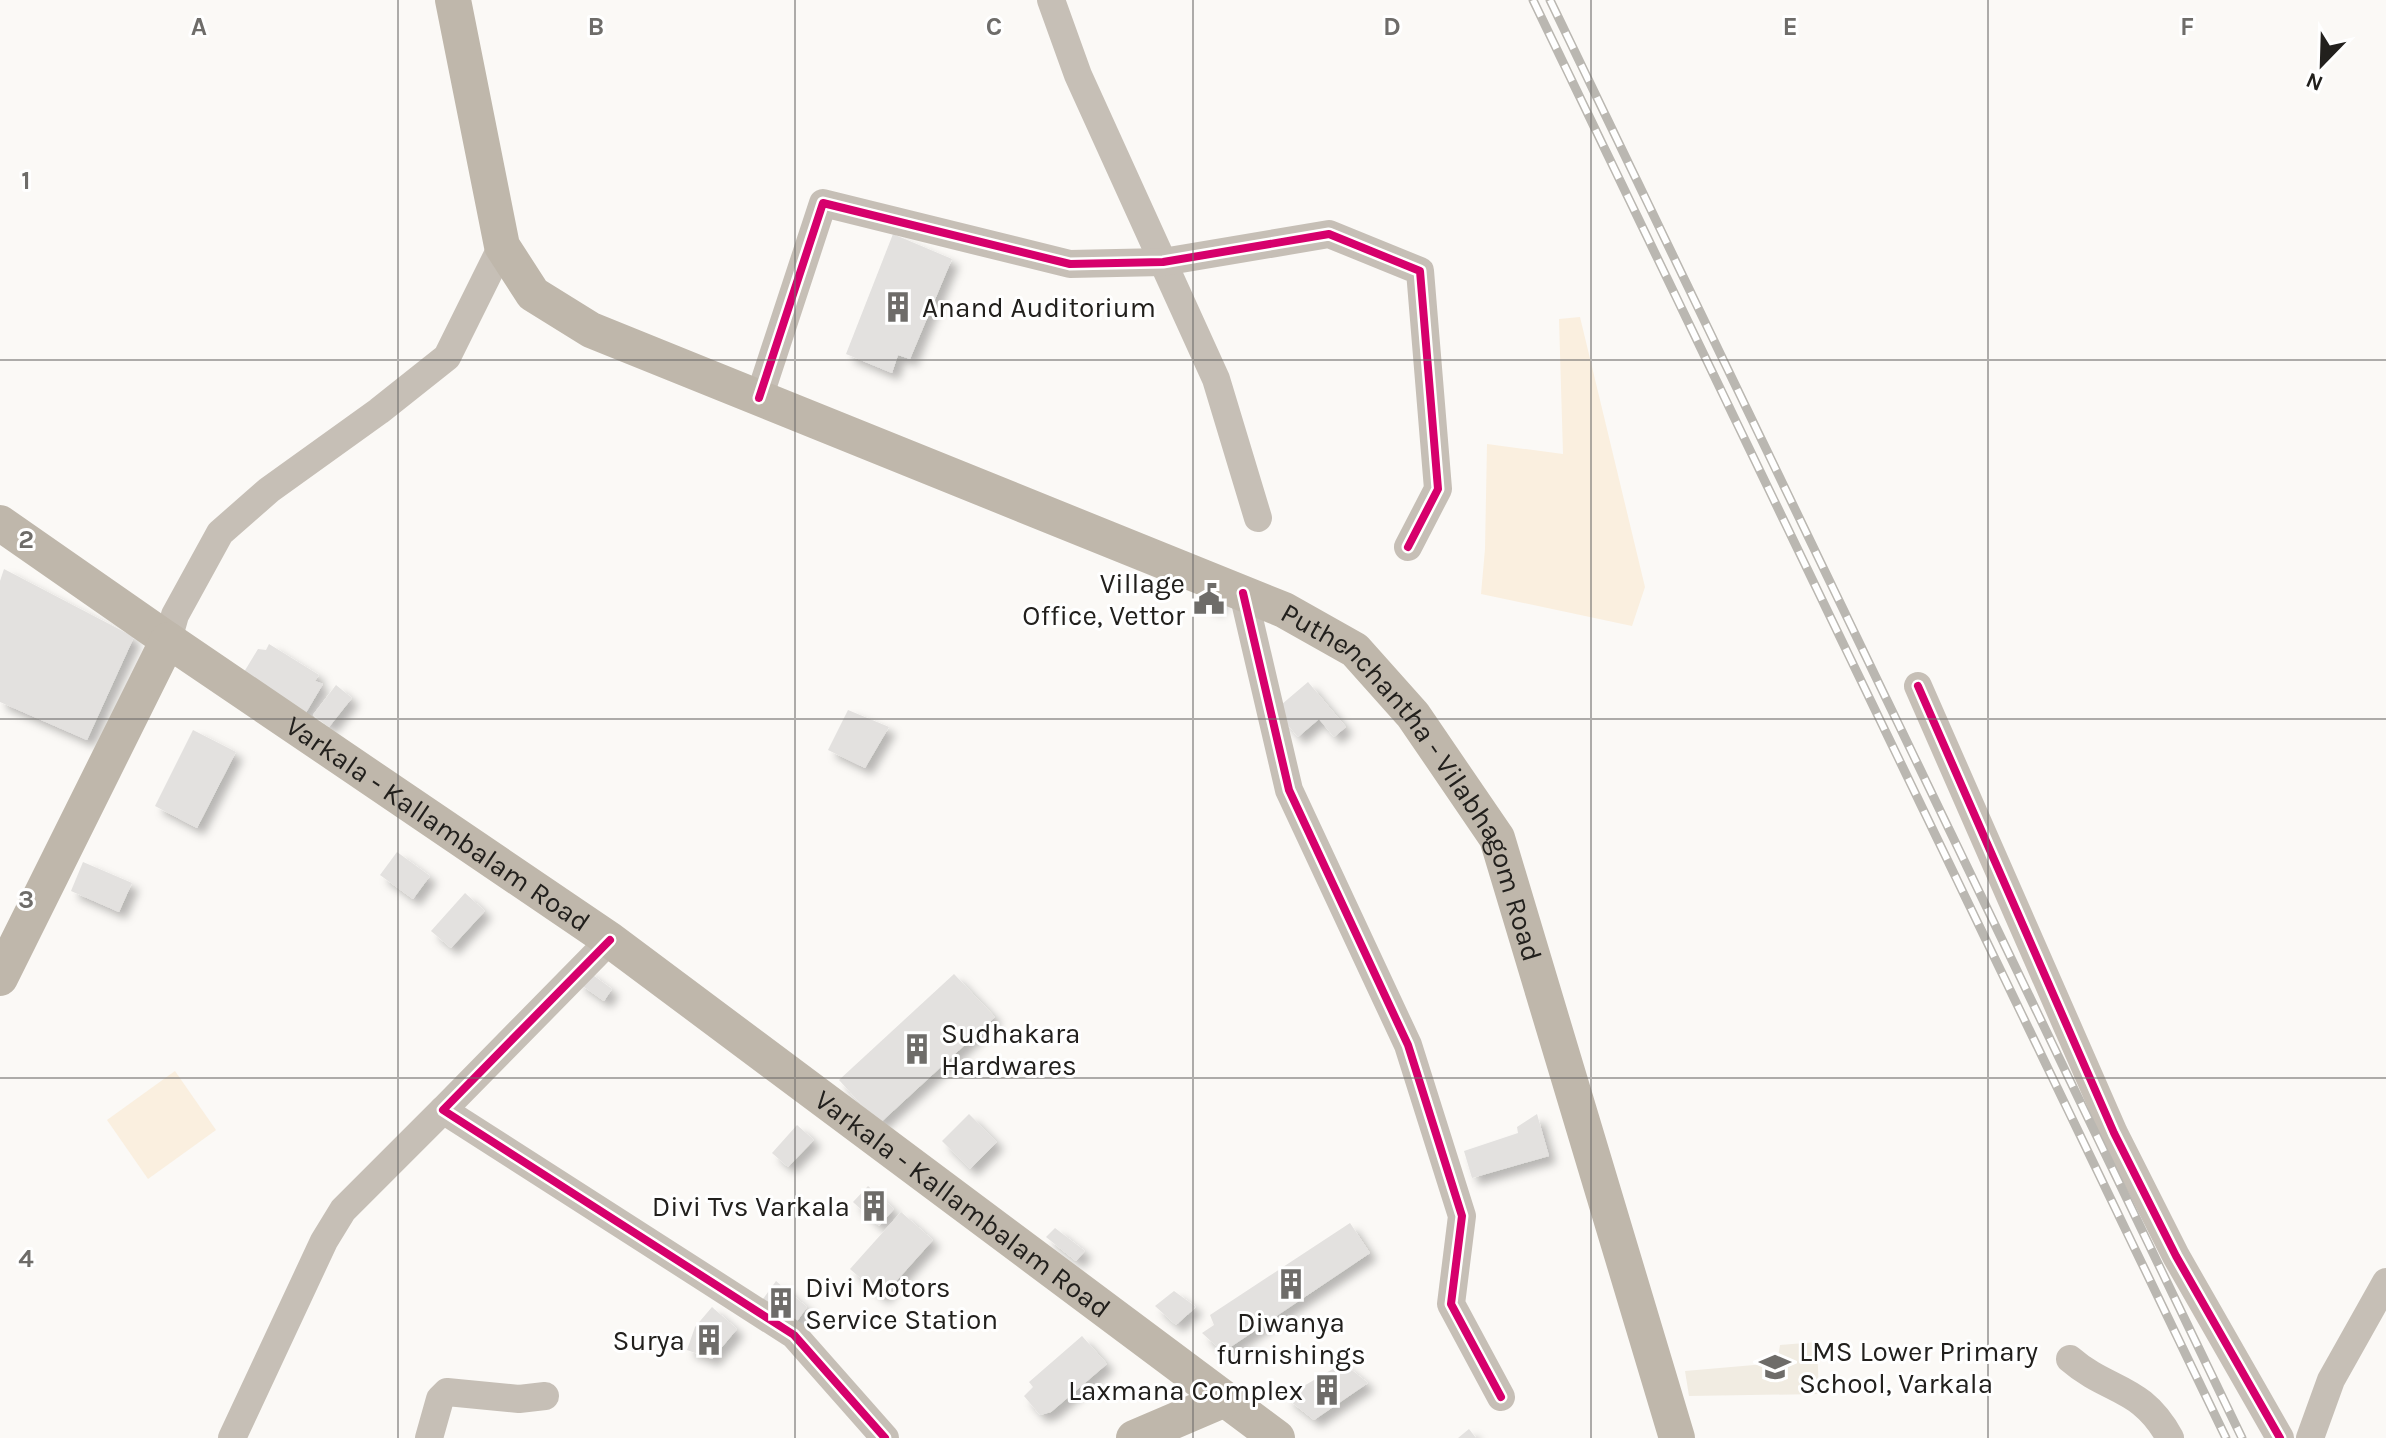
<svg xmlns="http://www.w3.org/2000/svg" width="2386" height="1438" font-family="Karla,sans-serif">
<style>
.built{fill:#f1ece2}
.green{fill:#faefdf}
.building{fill:#e3e1df;filter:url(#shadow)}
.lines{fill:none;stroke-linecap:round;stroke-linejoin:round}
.minor{stroke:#c6bfb6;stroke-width:28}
.major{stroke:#bfb7ab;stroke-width:36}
.rail-casing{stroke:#bab7b1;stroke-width:9}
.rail{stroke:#fff;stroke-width:6;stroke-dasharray:18;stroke-linecap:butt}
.cycleway-casing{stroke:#fff;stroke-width:13}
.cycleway{stroke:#d6006c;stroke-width:8}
.grid{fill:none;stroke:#6e6c69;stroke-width:2;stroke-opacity:0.55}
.labels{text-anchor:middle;stroke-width:6;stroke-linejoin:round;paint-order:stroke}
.poi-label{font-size:28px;fill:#22201d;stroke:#fff;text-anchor:start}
.street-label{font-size:28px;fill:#22201d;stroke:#fff}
.grid-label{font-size:26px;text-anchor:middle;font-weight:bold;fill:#6e6c69;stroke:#fff;stroke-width:6;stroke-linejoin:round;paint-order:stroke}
</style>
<defs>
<filter id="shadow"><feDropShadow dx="7" dy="7" stdDeviation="4" flood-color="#0004"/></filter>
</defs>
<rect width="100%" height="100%" fill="#fbf9f6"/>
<polygon class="built" points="1817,1342 1819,1394 1689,1396 1685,1371 1777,1363 1780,1345"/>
<g class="green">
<polygon points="1580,317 1645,587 1632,626 1481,594 1485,549 1487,444 1563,454 1559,319"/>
<polygon points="175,1071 216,1130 148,1179 107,1120"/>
</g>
<g class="building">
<polygon points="893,234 952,259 910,359 898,355 892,373 846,354"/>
<polygon points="4,569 134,637 87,740 0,702 0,581"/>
<polygon points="1203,588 1222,597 1216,609 1197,600"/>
<polygon points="269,644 319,675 315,681 323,684 304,716 241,677 258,649 266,650"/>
<polygon points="1308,682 1346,727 1334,737 1319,719 1298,737 1275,710"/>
<polygon points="336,685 352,698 329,727 313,715"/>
<polygon points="848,710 889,727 865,768 828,750"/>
<polygon points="193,730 236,752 197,828 155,806"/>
<polygon points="397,852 430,876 413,899 380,875"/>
<polygon points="83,862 132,883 119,912 71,891"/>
<polygon points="465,893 485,911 451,948 431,931"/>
<polygon points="586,970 612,989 604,1001 577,982"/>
<polygon points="954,974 995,1017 879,1124 839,1080"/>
<polygon points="969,1114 997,1142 970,1169 942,1141"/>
<polygon points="1537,1114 1549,1156 1472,1178 1464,1151 1518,1133 1517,1127"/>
<polygon points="797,1125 814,1140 788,1167 772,1153"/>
<polygon points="868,1186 894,1209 879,1226 853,1202"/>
<polygon points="901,1212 933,1240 882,1297 850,1269"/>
<polygon points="1350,1223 1370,1253 1223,1352 1202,1333 1214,1325 1210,1315"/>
<polygon points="1055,1228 1085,1251 1076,1261 1046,1237"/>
<polygon points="776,1281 807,1307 791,1330 758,1306"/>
<polygon points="1174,1291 1196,1307 1176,1325 1155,1306"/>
<polygon points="712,1307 737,1329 712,1359 687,1350 695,1327"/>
<polygon points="1082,1336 1107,1364 1051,1412 1040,1415 1024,1396 1033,1387 1029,1382"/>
<polygon points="1343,1363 1368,1383 1314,1420 1285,1397"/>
<polygon points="1469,1429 1476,1438 1458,1438"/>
</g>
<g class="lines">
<g class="minor">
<polyline points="1051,0 1078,75 1216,379 1258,518"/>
<polyline points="759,398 823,203 1070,264 1163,262 1329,234 1420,271 1438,489 1408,547"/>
<polyline points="1243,593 1289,790 1408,1045 1462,1216 1451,1304 1501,1397"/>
<polyline points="168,640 175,615 220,533 269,490 379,411 447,357 502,246"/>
<polyline points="1918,686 2114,1133 2176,1256 2280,1438"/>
<polyline points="610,940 443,1110 794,1335 885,1438"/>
<path d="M2070 1359C2109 1393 2141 1385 2170 1438"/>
<polyline points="232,1438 324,1241 343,1210 443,1110"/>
<polyline points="429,1438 440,1399 447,1392 519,1399 545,1396"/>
<polyline points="2310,1438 2331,1380 2386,1282"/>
</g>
<g class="major">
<path id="s1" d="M453 0 502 246 533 294 591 330 1284 610 1355 650 1413 715 1497 838 1677 1438"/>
<polyline points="0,523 168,640"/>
<path id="s2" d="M0 978 168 640 610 940 1277 1438"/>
<polyline points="1134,1438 1223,1400"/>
</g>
<defs>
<g id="rail">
<polyline points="1533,0 2226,1438"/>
<polyline points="1550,0 2242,1438"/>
</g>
</defs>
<use href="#rail" class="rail-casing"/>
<use href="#rail" class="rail"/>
<defs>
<g id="cycleway">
<polyline points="759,398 823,203 1070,264 1163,262 1329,234 1420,271 1438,489 1408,547"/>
<polyline points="1243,593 1289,790 1408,1045 1462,1216 1451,1304 1501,1397"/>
<polyline points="1918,686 2114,1133 2176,1256 2280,1438"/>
<polyline points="610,940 443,1110 794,1335 885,1438"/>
</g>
</defs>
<use href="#cycleway" class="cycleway-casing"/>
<use href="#cycleway" class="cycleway"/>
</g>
<path class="grid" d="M398 0V1438M795 0V1438M1193 0V1438M1591 0V1438M1988 0V1438M0 360H2386M0 719H2386M0 1078H2386"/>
<defs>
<symbol id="building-bare" viewBox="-9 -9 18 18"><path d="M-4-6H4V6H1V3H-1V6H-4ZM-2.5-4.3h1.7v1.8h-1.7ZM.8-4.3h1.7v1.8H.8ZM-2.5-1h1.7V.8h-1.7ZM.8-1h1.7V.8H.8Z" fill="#6e6c69" stroke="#fff" stroke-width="2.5" paint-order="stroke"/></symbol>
<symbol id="civic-bare" viewBox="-9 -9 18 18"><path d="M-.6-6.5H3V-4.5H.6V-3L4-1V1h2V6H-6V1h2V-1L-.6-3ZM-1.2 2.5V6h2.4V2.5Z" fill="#6e6c69" stroke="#fff" stroke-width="2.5" paint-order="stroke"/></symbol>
<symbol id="school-bare" viewBox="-9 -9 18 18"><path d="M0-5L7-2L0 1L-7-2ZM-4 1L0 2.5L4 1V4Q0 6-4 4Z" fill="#6e6c69" stroke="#fff" stroke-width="2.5" paint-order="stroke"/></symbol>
</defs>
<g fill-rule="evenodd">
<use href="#building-bare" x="876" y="285" width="44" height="44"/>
<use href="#civic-bare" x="1187" y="577" width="44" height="44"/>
<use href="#building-bare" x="895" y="1027" width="44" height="44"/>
<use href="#building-bare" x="852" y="1184" width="44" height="44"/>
<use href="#building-bare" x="1269" y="1262" width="44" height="44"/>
<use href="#building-bare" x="759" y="1281" width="44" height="44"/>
<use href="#building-bare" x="687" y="1318" width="44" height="44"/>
<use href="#school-bare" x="1753" y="1345" width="44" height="44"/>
<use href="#building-bare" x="1305" y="1368" width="44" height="44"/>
</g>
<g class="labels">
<g class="poi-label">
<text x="922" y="317">Anand Auditorium</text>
<text x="1185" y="593" text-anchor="end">Village<tspan x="1185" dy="32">Office, Vettor</tspan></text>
<text x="941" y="1043">Sudhakara<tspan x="941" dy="32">Hardwares</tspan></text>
<text x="850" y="1216" text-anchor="end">Divi Tvs Varkala</text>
<text x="805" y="1297">Divi Motors<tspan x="805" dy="32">Service Station</tspan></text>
<text x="1291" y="1332" text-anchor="middle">Diwanya<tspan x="1291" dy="32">furnishings</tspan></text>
<text x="685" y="1350" text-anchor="end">Surya</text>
<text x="1799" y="1361">LMS Lower Primary<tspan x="1799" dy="32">School, Varkala</tspan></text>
<text x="1303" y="1400" text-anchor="end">Laxmana Complex</text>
</g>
<g class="street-label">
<text dy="10" stroke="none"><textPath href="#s1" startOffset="1346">Puthenchantha - Vilabhagom Road</textPath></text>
<text dy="10" stroke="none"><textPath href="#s2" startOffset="704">Varkala - Kallambalam Road</textPath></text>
<text dy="10" stroke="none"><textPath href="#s2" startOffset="1352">Varkala - Kallambalam Road</textPath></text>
</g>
</g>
<g class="grid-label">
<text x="199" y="35">A</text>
<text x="596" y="35">B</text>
<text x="994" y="35">C</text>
<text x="1392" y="35">D</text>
<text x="1790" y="35">E</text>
<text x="2187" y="35">F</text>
<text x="26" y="189">1</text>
<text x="26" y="548">2</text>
<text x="26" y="908">3</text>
<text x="26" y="1267">4</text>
</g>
<g transform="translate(2322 64) rotate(203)" stroke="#ffffff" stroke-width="6" paint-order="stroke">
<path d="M0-6L14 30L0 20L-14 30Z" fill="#22201d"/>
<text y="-12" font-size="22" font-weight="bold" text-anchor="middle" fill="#22201d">N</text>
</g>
</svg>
